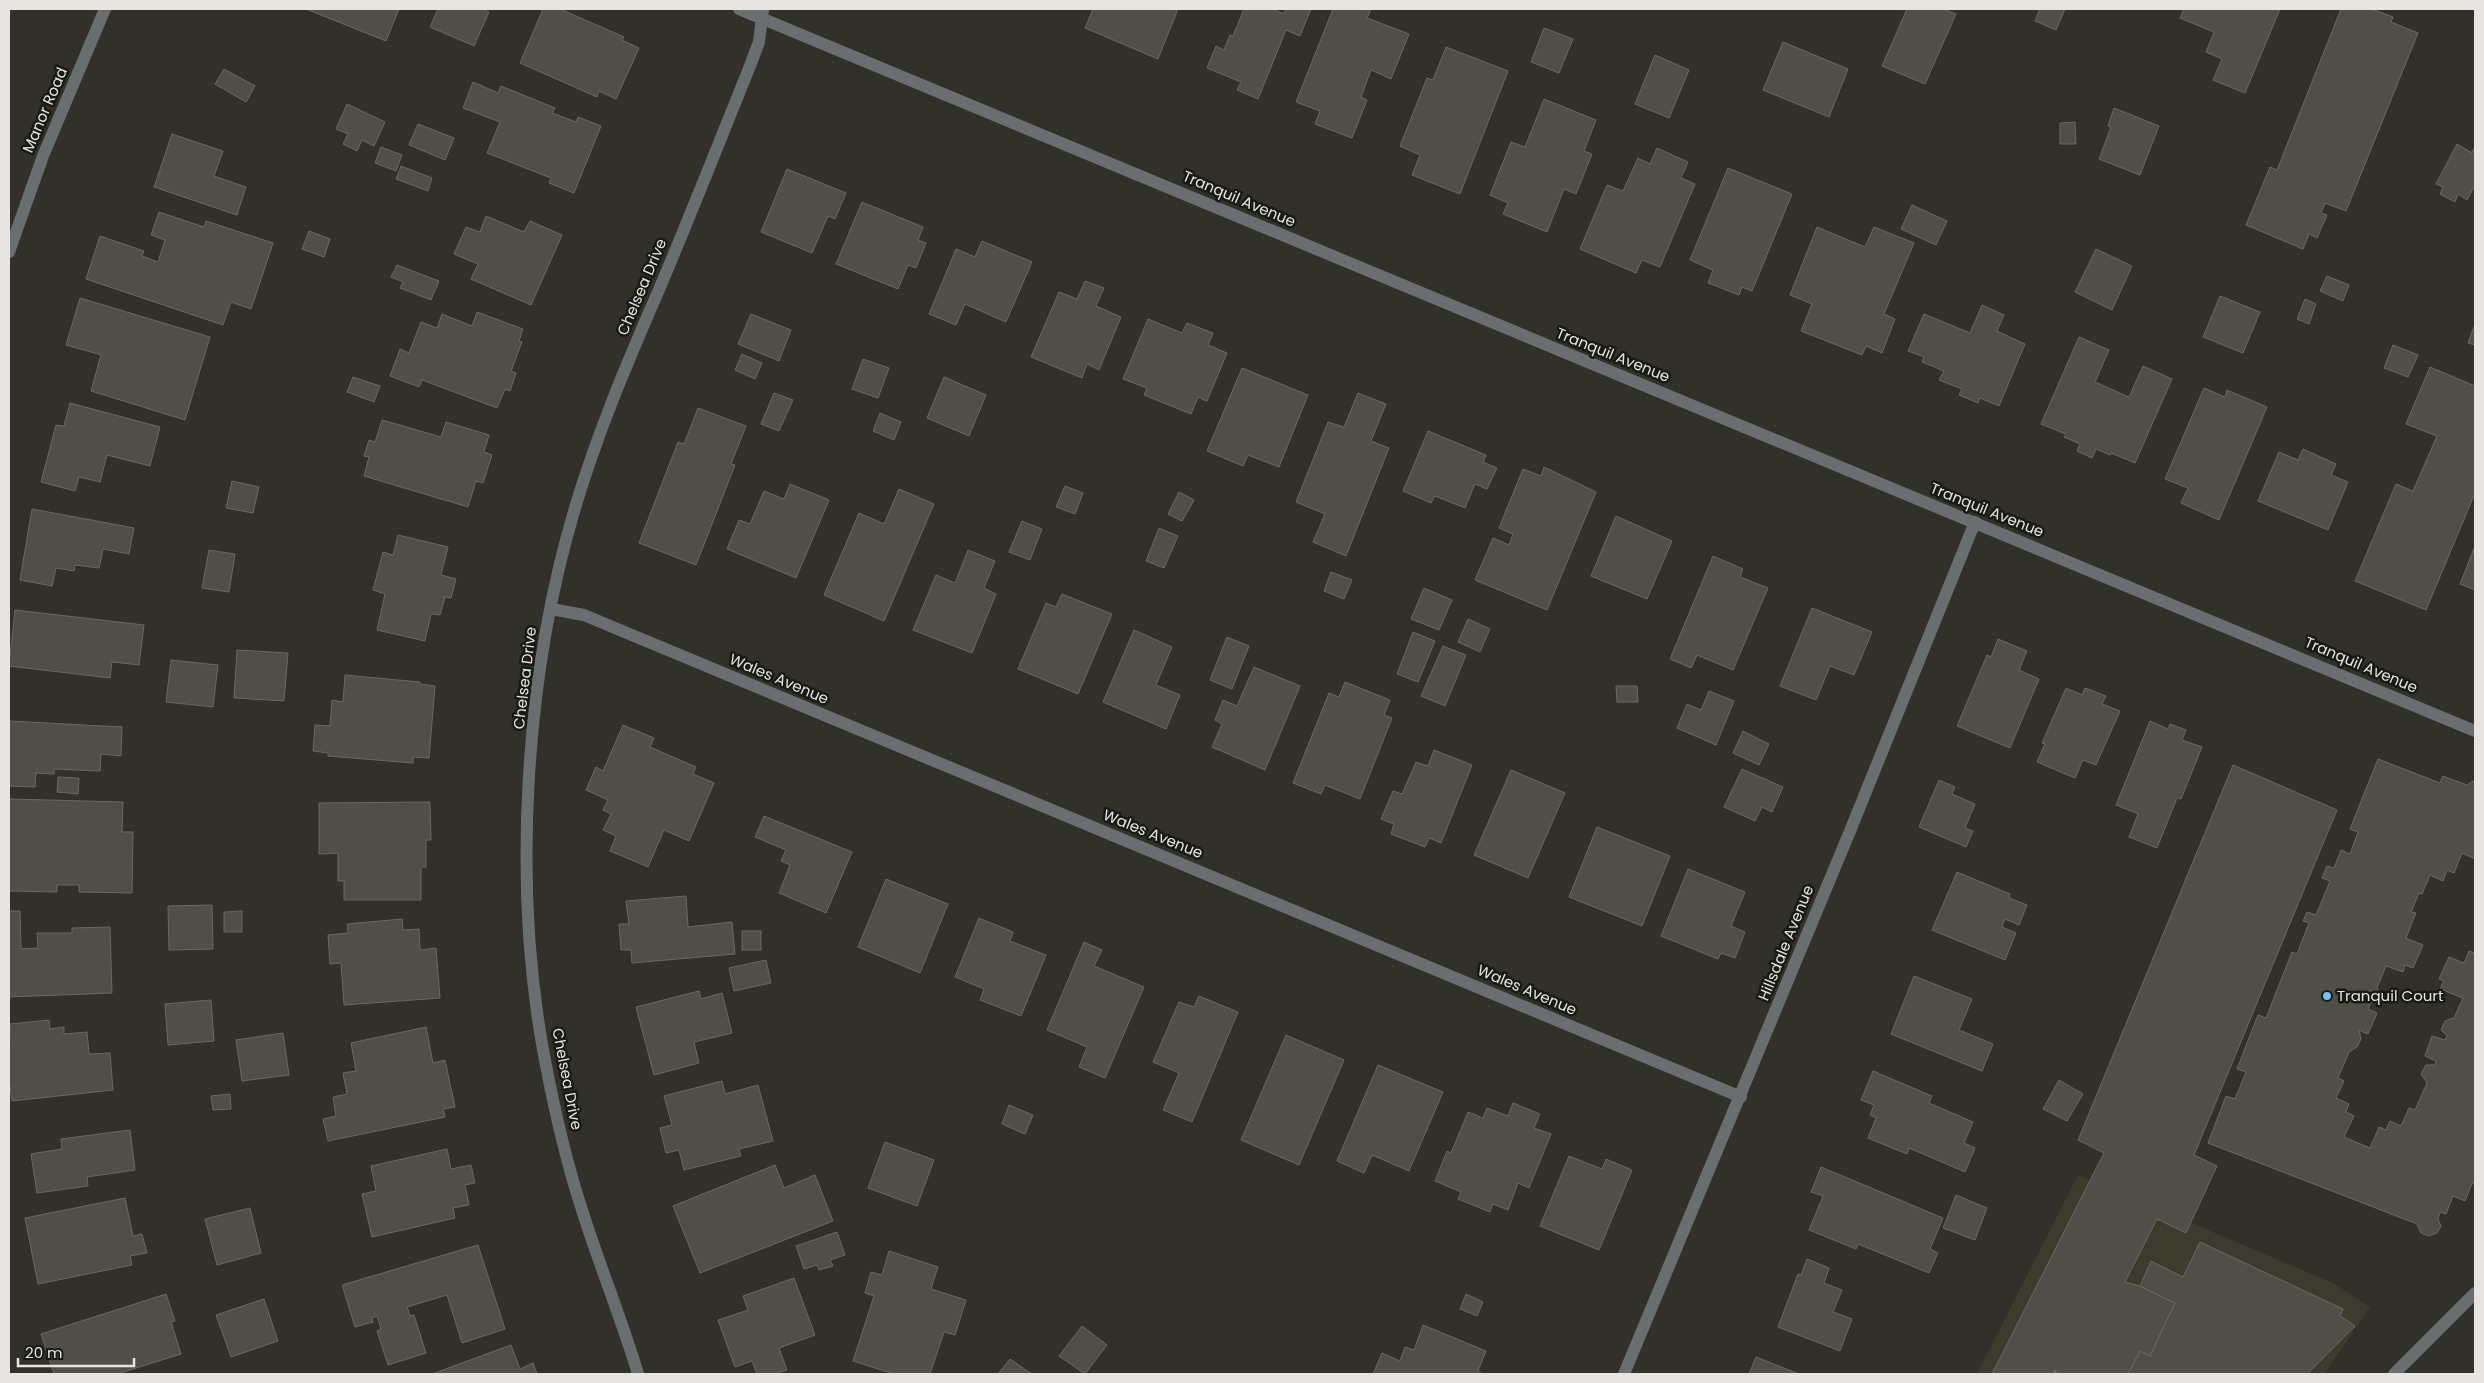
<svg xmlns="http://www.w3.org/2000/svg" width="2484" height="1383" font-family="Poppins,sans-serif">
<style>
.built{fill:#3d3b2e}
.building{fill:#504f47;stroke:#6a6961}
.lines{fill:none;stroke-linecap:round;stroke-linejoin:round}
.path{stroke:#6d6c65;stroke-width:3;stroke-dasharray:2.5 2.5;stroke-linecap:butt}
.minor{stroke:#6b6e71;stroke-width:12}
.tertiary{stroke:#6b6e71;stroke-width:12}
.poi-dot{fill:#7cbef9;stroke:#191915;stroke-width:2}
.labels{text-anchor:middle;stroke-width:5;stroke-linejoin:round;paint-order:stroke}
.street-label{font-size:15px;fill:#e6e5e1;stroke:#191915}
.poi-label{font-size:15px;fill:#e6e5e1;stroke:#191915;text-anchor:start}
</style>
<rect width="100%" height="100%" fill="#323129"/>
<polygon class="built" points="2078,1175 2333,1283 2370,1307 2324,1374 1977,1374"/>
<g class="building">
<polygon points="306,9 399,9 386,41"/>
<polygon points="438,9 482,9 489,12 474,46 430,27"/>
<polygon points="543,9 560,9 624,37 622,40 639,48 616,99 599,91 597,97 520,63"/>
<polygon points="1093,9 1178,9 1158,59 1085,28"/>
<polygon points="1244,9 1272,9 1284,14 1286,9 1311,9 1300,36 1286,30 1258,99 1237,90 1241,82 1207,68 1216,46 1224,50 1230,35 1233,36"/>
<polygon points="1333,9 1371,9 1367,18 1409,34 1391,79 1371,70 1361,97 1367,100 1352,138 1315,124 1320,111 1296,102"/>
<polygon points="1907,9 1943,9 1956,14 1925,84 1882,66"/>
<polygon points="2040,9 2065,9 2056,30 2035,21"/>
<polygon points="2184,9 2280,9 2245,93 2213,80 2222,59 2206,52 2214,32 2180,18"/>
<polygon points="2341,9 2371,9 2393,17 2391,22 2418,33 2346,211 2325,203 2321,213 2327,215 2317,238 2309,234 2303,249 2246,225 2270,167 2277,170"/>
<polygon points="1544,28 1573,39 1559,73 1531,62"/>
<polygon points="1783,42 1848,69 1829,117 1763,90"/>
<polygon points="1446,47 1508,71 1460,194 1412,175 1420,155 1400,146 1427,78 1433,80"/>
<polygon points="1655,55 1689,70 1669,118 1635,104"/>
<polygon points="224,69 255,86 246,102 215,84"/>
<polygon points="473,82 498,93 501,86 555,108 552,113 576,122 578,117 601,126 574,193 549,183 551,178 487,153 500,122 463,108"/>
<polygon points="1544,99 1596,120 1584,151 1592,154 1576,194 1564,189 1547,232 1503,214 1508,203 1490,195 1511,142 1525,147"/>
<polygon points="347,104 385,122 374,146 362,140 357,151 343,144 348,134 336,129"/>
<polygon points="2114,108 2159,126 2140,175 2099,159 2111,127 2108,126"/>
<polygon points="2075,122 2076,144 2060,144 2060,123"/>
<polygon points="418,124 454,138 445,160 409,145"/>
<polygon points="172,134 223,151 214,176 246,187 237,215 154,187"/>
<polygon points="2457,144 2472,153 2475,146 2475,185 2467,200 2458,194 2455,202 2440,194 2443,187 2436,184"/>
<polygon points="381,147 402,155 396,171 375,163"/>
<polygon points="1657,148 1688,162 1681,178 1695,184 1660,267 1642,260 1636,273 1580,249 1607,185 1623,191 1638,158 1650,164"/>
<polygon points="401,166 432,178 428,191 396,179"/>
<polygon points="1728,168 1792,194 1752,291 1742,287 1739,295 1708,283 1713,270 1690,260"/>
<polygon points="787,169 846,193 835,219 828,216 812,253 761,232"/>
<polygon points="862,202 923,227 918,240 926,243 916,268 908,265 898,289 836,264"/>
<polygon points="1912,205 1947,221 1936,245 1901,229"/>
<polygon points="159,212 204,227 206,221 273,243 251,309 231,302 223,325 86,279 100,236 144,251 142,256 158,262 165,240 151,235"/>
<polygon points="486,216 524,232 530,221 562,235 531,305 471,279 478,264 454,254 466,227 480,232"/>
<polygon points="1817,227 1865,247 1874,227 1914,243 1884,314 1895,319 1882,353 1866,346 1862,355 1801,331 1812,304 1790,295"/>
<polygon points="309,231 330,239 324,257 302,249"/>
<polygon points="982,241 1032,262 1006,322 965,304 956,325 929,314 956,249 975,257"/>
<polygon points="2096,249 2132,266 2112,310 2075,292"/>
<polygon points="397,265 439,281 431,300 400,288 403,282 391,277"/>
<polygon points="2327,276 2349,285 2343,301 2320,291"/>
<polygon points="1085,281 1104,288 1096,306 1121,317 1099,370 1087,364 1082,378 1031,357 1059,292 1077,299"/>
<polygon points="2220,296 2260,312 2243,353 2203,337"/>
<polygon points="80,298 210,337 185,420 91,391 101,355 66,345"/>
<polygon points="2305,299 2316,304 2309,324 2297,319"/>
<polygon points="1982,305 2004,315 1997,331 2025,344 1999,406 1980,398 1978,403 1959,395 1962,389 1939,380 1944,371 1922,362 1924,357 1908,351 1924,314 1970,333"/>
<polygon points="477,312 523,329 519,341 522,342 511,371 516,373 510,391 505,389 497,408 422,380 419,387 390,376 400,349 409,353 421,322 437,328 442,314 472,326"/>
<polygon points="751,314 791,330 779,361 738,344"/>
<polygon points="1148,319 1182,333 1187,323 1213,333 1208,345 1227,353 1207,401 1198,397 1191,414 1144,395 1147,388 1123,379"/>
<polygon points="2475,324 2475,345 2468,343"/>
<polygon points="2079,337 2109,350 2095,382 2129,397 2143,366 2172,379 2135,463 2111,453 2110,455 2096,449 2092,458 2077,451 2080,444 2064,437 2066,434 2041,424"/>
<polygon points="2393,345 2418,355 2408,377 2384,368"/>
<polygon points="742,354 762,363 755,379 735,370"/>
<polygon points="863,359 889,368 878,398 852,389"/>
<polygon points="2430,367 2475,386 2475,493 2426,610 2355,581 2396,484 2413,491 2437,436 2406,424"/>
<polygon points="1242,368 1308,395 1279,467 1248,455 1243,466 1207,451"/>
<polygon points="353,377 380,386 374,402 347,392"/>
<polygon points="944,377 986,395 969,436 927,418"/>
<polygon points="2204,388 2225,397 2227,390 2267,407 2219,520 2181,503 2188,488 2165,479"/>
<polygon points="774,393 793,400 779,431 761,424"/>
<polygon points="1358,393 1386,404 1371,441 1389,448 1346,556 1313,542 1325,514 1296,502 1328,422 1344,427"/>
<polygon points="70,403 160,427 150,466 107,455 100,482 79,477 75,491 41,482 56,425 64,426"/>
<polygon points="698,408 746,426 731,464 735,465 696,565 639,543 678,442 684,444"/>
<polygon points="880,413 901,422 894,440 873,431"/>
<polygon points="382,420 441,437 446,422 489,435 484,452 492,455 483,483 476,481 468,507 364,476 369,457 364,456 369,440 375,442"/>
<polygon points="1428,431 1486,455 1483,462 1497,468 1487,489 1475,484 1465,508 1435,496 1431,503 1403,491"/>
<polygon points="2303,449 2336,464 2331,475 2348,482 2328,530 2258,501 2279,452 2298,460"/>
<polygon points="1544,467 1596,492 1547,610 1475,580 1493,538 1509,545 1513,534 1499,528 1523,469 1541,476"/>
<polygon points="232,481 259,487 253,513 226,508"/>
<polygon points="790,484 829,500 796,578 727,549 739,520 750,524 764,491 784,499"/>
<polygon points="1065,486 1083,493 1075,514 1056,507"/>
<polygon points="899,489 934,504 884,621 824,595 859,513 884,524"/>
<polygon points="1179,492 1194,500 1182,521 1168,514"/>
<polygon points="32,509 134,528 129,554 103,549 99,568 75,565 74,571 56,568 52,586 20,580"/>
<polygon points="1616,516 1672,541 1647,599 1591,576"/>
<polygon points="1022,521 1042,529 1030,560 1009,552"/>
<polygon points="1159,528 1178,536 1164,568 1146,561"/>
<polygon points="398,535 448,547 441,575 456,579 451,598 445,597 440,615 431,614 425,641 377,630 385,594 373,590 383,552 393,555"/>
<polygon points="2475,546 2475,590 2460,584"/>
<polygon points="209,550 235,554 229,592 202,588"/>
<polygon points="968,550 995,561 984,588 996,594 972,653 913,630 936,575 955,583"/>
<polygon points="1713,556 1743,569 1740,577 1768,588 1733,670 1697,655 1691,668 1670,659"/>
<polygon points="1331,572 1352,580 1344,599 1324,591"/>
<polygon points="1424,588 1452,600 1439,630 1411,619"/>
<polygon points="1062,594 1112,614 1078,694 1018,669 1046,603 1056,607"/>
<polygon points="1812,608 1872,632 1854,675 1830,666 1816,700 1780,686"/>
<polygon points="15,610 144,625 139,665 112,662 110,678 9,666"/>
<polygon points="1468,619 1490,629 1480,652 1458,642"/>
<polygon points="1134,630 1172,647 1156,685 1180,695 1166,729 1103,702"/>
<polygon points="1413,632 1435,641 1418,682 1397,674"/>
<polygon points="1227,637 1249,646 1232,689 1210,680"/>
<polygon points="1998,639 2027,651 2019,670 2039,679 2010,748 1957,726 1987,655 1991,657"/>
<polygon points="1443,646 1466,655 1445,706 1421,696"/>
<polygon points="237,650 288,653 284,701 234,698"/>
<polygon points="171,660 218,665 213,707 166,702"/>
<polygon points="1254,667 1300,686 1265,770 1212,747 1222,724 1215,720 1223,700 1237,706"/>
<polygon points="345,675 420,682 420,684 435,686 429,758 413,757 413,763 328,756 328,753 313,751 315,725 330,726 332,700 343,702"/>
<polygon points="1345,682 1390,700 1384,715 1392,718 1360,799 1325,785 1321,794 1293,783 1329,693 1339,697"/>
<polygon points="1616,686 1637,686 1638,702 1617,702"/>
<polygon points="2066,688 2082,695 2085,688 2106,696 2102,704 2120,711 2096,765 2083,760 2075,778 2037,762 2045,744 2042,743"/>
<polygon points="1709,691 1734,701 1716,745 1677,728 1687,704 1701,710"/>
<polygon points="9,721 122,727 121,756 101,754 100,771 54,769 54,774 36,773 35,787 9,786"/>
<polygon points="2150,721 2168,729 2170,724 2186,730 2182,740 2202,747 2181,799 2177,798 2157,848 2129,837 2138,814 2116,805"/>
<polygon points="623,725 654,738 650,747 696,767 693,774 714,783 689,841 664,830 648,867 610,851 616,836 603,830 611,814 603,810 608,800 586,790 596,767 603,771"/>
<polygon points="1743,731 1769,744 1759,765 1733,753"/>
<polygon points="1434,750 1472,765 1441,843 1429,838 1425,847 1391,834 1394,824 1381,819 1393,791 1402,794 1416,762 1428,766"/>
<polygon points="2378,759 2440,783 2443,776 2467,785 2473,781 2475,782 2475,859 2462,853 2454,873 2447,870 2443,881 2430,875 2422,894 2419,893 2411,912 2416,913 2406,938 2423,945 2413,968 2405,965 2403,972 2386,966 2377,988 2381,993 2376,1002 2371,1003 2368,1009 2377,1013 2368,1034 2359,1030 2361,1039 2357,1047 2349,1052 2338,1078 2344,1081 2336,1098 2349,1104 2346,1112 2354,1116 2344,1137 2370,1148 2379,1127 2386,1130 2390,1121 2401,1126 2409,1108 2415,1110 2427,1083 2421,1074 2426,1065 2435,1065 2436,1061 2425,1056 2432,1036 2445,1040 2447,1036 2441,1030 2445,1021 2454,1018 2463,998 2440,989 2444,981 2439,979 2449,957 2464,963 2469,951 2474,953 2475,950 2475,1185 2472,1183 2465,1201 2453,1196 2446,1214 2440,1212 2438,1219 2441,1226 2437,1233 2429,1236 2421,1233 2417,1224 2208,1143 2226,1096 2235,1099 2246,1072 2237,1069 2258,1015 2266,1018 2292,952 2297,954 2309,923 2303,921 2307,912 2316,915 2330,881 2322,878 2327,866 2334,868 2341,850 2350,854 2358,832 2350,829"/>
<polygon points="2233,765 2337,810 2194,1155 2217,1166 2186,1233 2157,1219 2125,1282 2140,1286 2175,1303 2150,1356 2140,1351 2128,1374 1992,1374 2104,1153 2078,1140"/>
<polygon points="1742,769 1783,787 1772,812 1762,807 1755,821 1724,807"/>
<polygon points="1511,770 1565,793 1528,878 1474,855"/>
<polygon points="58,777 79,778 78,794 57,792"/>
<polygon points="1939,780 1955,787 1952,794 1975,804 1965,828 1973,831 1966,847 1919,827"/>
<polygon points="9,799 123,802 122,832 133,832 132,893 79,892 79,885 57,885 57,892 9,891"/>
<polygon points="430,802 431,840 426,840 426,867 421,867 421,900 344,900 344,881 338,881 338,853 319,854 319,803"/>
<polygon points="764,816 852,852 826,913 779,893 790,865 781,861 786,850 755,837"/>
<polygon points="1597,827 1670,856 1642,926 1569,897"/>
<polygon points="1688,869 1745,892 1731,926 1745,932 1735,958 1721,953 1718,959 1661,936"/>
<polygon points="1957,872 2010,894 2009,898 2027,905 2019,925 2005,919 2002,927 2016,933 2005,960 1932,930"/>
<polygon points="886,879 948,904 920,973 858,947"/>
<polygon points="686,896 688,927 732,922 735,954 632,963 631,950 621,950 619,924 629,924 626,901"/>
<polygon points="212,905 213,949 169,950 168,906"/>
<polygon points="9,911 20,911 21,949 38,948 37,933 72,933 72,928 110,927 112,993 9,997"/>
<polygon points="242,911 242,932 224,932 224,912"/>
<polygon points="979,918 1013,932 1010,941 1046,955 1021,1016 980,1000 984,989 955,977"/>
<polygon points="402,919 403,930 419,929 420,950 436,948 440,998 344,1005 341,963 330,964 328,935 348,933 347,924"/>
<rect x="742" y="931" width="19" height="19"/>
<polygon points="1084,942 1102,950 1094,966 1144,987 1105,1078 1079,1067 1087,1047 1047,1030"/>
<polygon points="766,960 771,983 734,991 729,968"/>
<polygon points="1914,976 1972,999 1959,1030 1993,1044 1982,1071 1891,1034"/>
<polygon points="699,991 701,999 722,993 732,1033 694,1042 699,1063 654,1075 636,1007"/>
<polygon points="1199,996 1238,1012 1192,1122 1163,1110 1179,1073 1153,1062 1179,1002 1194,1007"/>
<polygon points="211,1000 214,1041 168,1045 165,1004"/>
<polygon points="49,1020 50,1029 64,1027 64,1034 87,1032 89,1054 110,1053 113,1090 12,1101 9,1079 10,1024"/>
<polygon points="426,1027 433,1063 445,1060 455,1107 443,1109 445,1117 328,1141 323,1119 336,1116 333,1097 347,1094 343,1073 356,1071 351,1043"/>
<polygon points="283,1033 289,1075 242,1081 236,1040"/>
<polygon points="1286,1035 1344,1060 1299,1165 1241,1140"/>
<polygon points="1378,1065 1443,1092 1409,1171 1372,1155 1364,1173 1337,1161"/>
<polygon points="1873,1071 1932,1096 1929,1103 1973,1122 1964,1143 1975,1148 1965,1172 1909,1148 1907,1154 1868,1138 1876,1118 1870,1115 1874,1105 1861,1100"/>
<polygon points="2059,1080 2083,1094 2067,1121 2043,1109"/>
<polygon points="722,1081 725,1094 758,1085 773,1141 739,1149 741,1156 684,1170 679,1150 666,1153 660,1128 672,1125 664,1096"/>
<polygon points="230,1094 231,1109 213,1110 211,1096"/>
<polygon points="1513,1103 1540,1114 1534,1128 1551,1134 1529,1188 1518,1183 1508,1210 1493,1204 1490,1212 1458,1199 1461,1192 1435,1181 1447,1151 1451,1153 1468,1112 1483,1118 1487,1108 1508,1116"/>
<polygon points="1009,1105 1033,1115 1025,1134 1002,1124"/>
<polygon points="130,1130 135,1170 87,1177 88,1186 37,1193 31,1154 62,1149 61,1139"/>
<polygon points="885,1142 934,1160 917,1206 868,1188"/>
<polygon points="447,1149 451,1169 471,1165 475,1183 465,1185 469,1205 453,1208 455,1218 372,1237 362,1194 376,1191 371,1166"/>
<polygon points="1569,1156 1602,1169 1606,1159 1632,1170 1599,1250 1540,1226"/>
<polygon points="775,1165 784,1188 815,1175 833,1221 700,1273 673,1206"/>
<polygon points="1821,1167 1943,1218 1930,1249 1938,1253 1929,1273 1858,1244 1856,1249 1809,1230 1823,1196 1811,1192"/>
<polygon points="1956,1195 1987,1208 1975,1240 1943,1228"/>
<polygon points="125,1198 133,1236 142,1234 147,1253 130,1256 132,1265 38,1284 25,1218"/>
<polygon points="250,1208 261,1253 217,1265 205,1219"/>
<polygon points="837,1232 845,1255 830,1260 833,1266 819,1270 817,1265 804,1269 796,1246"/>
<polygon points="2200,1242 2343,1309 2340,1316 2355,1326 2307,1374 2128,1374 2140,1351 2150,1356 2175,1303 2140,1286 2151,1261 2183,1277"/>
<polygon points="478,1245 505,1329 462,1343 447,1295 407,1307 410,1316 414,1315 426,1353 388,1365 377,1331 381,1329 377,1316 372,1318 373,1322 355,1327 342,1285"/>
<polygon points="889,1251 938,1267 931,1289 966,1300 955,1335 944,1332 930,1374 894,1374 853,1361 874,1296 865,1293 871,1272 882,1275"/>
<polygon points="1807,1259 1829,1268 1824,1283 1842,1290 1833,1312 1852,1319 1840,1351 1778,1327 1798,1274 1801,1275"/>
<polygon points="794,1278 815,1335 779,1348 787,1370 774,1374 757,1374 752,1361 735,1367 718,1320 748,1310 743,1296"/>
<polygon points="166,1294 175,1321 171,1322 181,1354 117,1374 54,1374 41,1334"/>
<polygon points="1466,1294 1483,1302 1477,1316 1460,1309"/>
<polygon points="264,1299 278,1341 231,1357 216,1315"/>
<polygon points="1423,1325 1486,1351 1478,1371 1482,1374 1373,1374 1382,1353 1400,1361 1405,1347 1414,1350"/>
<polygon points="1082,1326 1107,1345 1085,1374 1059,1356"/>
<polygon points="511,1345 520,1369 533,1363 537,1374 432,1374"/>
<polygon points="1756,1357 1799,1374 1749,1374"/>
<polygon points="1010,1359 1032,1374 998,1374"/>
</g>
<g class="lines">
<polyline class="path" points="2054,1371 2060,1374"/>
<g class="minor">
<polyline points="739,9 2475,731"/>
<polyline points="9,252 43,156 105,9"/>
<polyline points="551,609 584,615 615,628 1741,1097"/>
<path d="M638 1374C622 1320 600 1267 583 1213 566 1162 554 1108 544 1055 512 883 525 675 575 508 597 434 627 363 658 292 689 219 718 145 748 71L759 42 763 9"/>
<polyline points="1624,1374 1848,836 1975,522"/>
</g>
<polyline class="tertiary" points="2394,1374 2475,1293"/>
</g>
<circle class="poi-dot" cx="2327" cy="996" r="5"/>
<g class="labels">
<g class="street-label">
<text transform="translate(45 110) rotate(-67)" y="5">Manor Road</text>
<text transform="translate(1239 199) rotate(23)" y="5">Tranquil Avenue</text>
<text transform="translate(642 287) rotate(-67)" y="5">Chelsea Drive</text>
<text transform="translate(1613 355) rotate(22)" y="5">Tranquil Avenue</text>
<text transform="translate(1987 510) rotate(22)" y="5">Tranquil Avenue</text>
<text transform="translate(2361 665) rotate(23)" y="5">Tranquil Avenue</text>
<text transform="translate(525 678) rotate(-83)" y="5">Chelsea Drive</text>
<text transform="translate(779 679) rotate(23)" y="5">Wales Avenue</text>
<text transform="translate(1153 834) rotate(22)" y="5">Wales Avenue</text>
<text transform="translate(1786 943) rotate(-68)" y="5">Hillsdale Avenue</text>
<text transform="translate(1527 990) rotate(23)" y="5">Wales Avenue</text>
<text transform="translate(567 1079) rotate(79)" y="5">Chelsea Drive</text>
</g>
<g class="poi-label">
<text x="2337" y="1001">Tranquil Court</text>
</g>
</g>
<rect width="2484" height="1383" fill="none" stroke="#e6e5e1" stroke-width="20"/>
<path d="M18 1358v8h116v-8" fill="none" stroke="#e6e5e1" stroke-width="2.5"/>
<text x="25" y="1358" font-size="15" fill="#e6e5e1" stroke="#191915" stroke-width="4" paint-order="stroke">20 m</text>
</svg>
